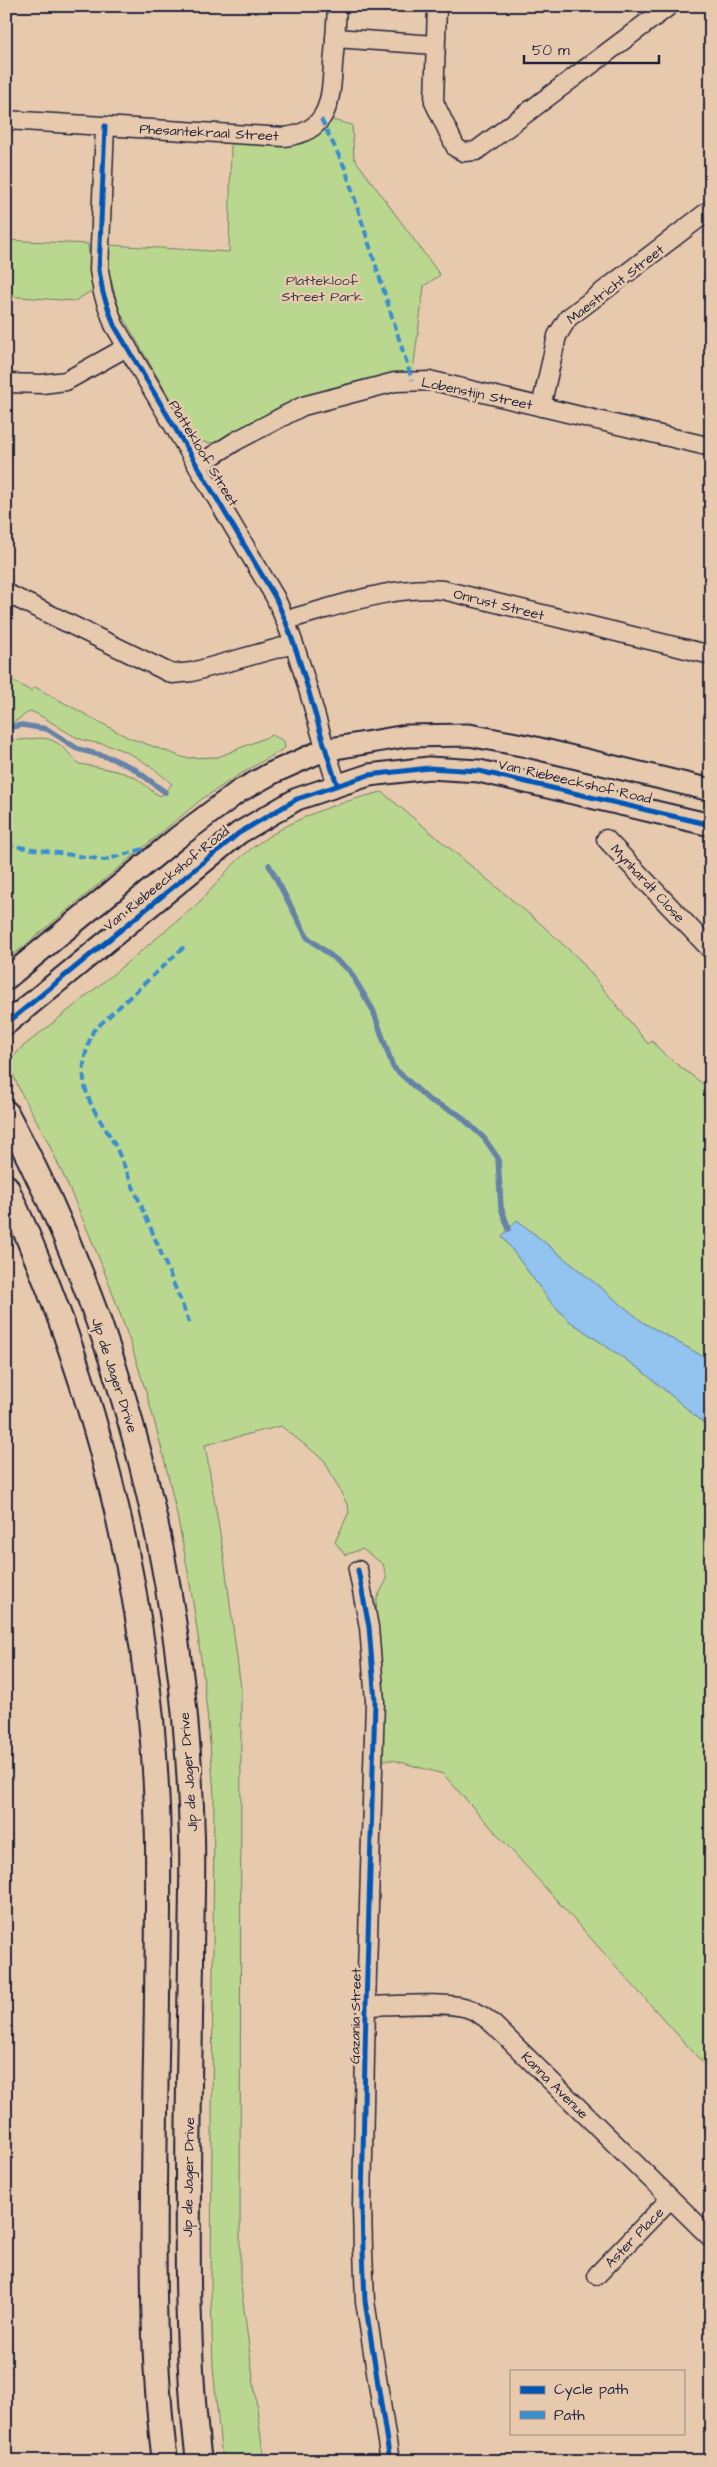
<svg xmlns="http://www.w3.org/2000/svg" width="717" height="2467" font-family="'Architects Daughter',sans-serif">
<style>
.green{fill:#bad78f;stroke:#6e7c65}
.water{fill:#93c3ef;stroke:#6683a7}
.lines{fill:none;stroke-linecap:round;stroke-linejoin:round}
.stream{stroke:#6683a7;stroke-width:5.5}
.minor-casing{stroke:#22223b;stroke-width:21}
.tertiary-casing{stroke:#22223b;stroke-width:25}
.secondary-casing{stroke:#22223b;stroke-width:28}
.minor{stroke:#e7caae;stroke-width:18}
.tertiary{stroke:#e7caae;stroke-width:21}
.secondary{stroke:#e7caae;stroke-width:24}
.quiet{stroke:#398ed0;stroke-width:4;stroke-dasharray:8 4;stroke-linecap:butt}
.cycleway-casing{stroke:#e7caae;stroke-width:8}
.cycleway{stroke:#0057b8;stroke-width:5}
.labels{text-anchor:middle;stroke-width:5;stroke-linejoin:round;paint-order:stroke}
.street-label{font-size:14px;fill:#22223b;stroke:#e7caae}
.park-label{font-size:14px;fill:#393d48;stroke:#e7caae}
</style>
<rect width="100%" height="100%" fill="#e7caae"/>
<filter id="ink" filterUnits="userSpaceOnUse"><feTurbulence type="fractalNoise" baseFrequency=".02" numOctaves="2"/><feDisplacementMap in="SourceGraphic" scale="10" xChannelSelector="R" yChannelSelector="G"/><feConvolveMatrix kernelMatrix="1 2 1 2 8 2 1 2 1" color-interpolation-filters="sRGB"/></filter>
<g filter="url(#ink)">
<g class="green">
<path d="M332 120 352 125 354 158 440 275 424 286 413 371C375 376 318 389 283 405 263 414 236 437 216 442 205 445 196 440 189 432L120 312 109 273V245L229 252 231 143C268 145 306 153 332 120Z"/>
<polygon points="6,240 88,244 93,290 75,301 6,296"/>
<path d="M6 677 31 691 35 687 127 737 185 758 218 757 272 735 284 741 285 748 239 775 202 799 6 961V741C48 739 48 729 79 764 97 767 118 770 134 777 144 782 150 792 161 796L172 784C153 767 134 753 110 746 101 743 92 743 83 740 64 733 49 718 30 711L13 723 6 724Z"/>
<path d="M382 792 541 924 580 960 648 1044 652 1041 666 1056 711 1090V1361L644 1323 517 1220 502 1236 549 1300 568 1320 641 1370 711 1429V2072L443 1774 393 1760H382L384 1696 376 1614 377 1598 387 1579 383 1564 362 1549 345 1555 335 1542 349 1512 348 1506 324 1460 281 1426 205 1445 224 1557 241 1689 240 2279 264 2461H222L213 2367 211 2295 214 1796C203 1627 175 1459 115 1300 95 1245 71 1191 46 1138 36 1118 15 1087 11 1066V1060L21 1048C80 1002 138 954 195 906 211 892 223 873 239 859 279 823 330 804 382 792Z"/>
</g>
<polygon class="water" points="517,1220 644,1323 711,1361 711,1429 641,1370 568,1320 549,1300 502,1236"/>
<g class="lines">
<g class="stream">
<polyline points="6,728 22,725 47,729 78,749 111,758 133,768 165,792"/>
<polyline points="269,865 307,937 349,970 373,1010 393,1067 429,1100 458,1114 484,1138 498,1158 501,1208 509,1229"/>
</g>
<defs>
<g id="minor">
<polyline points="437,6 434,102 456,148 464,152 476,151 669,6"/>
<polyline points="335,38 435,45"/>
<path d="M6 120 284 137C329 132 331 101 333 64 335 45 336 25 337 6"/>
<path d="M105 126 99 270 103 293 114 325 275 597C303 656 315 723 337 784"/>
<polyline points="6,383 42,384 66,381 127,347"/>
<polyline points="541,407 557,336 568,318 711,209"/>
<polyline points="198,465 236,441 303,406 395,382 433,381 711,447"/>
<polyline points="6,593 172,674 192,672 293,644"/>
<path d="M286 620C337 607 390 585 443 590L711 655"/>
<polyline points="606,839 711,950"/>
<polyline points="358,1570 369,1627 375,1701 366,2006 362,2205 363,2250 365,2301 390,2461"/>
<path d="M366 2006C391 2006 446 2001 467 2008 477 2011 486 2018 494 2025L711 2238"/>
<polyline points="597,2275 670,2199"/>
</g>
<g id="tertiary">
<polyline points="6,979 177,838 238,792 272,773 324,750 406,736 469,735 527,746 711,790"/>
<polyline points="6,1024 239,833 297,799 369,775 429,768 479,771 711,825"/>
</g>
<g id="secondary">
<path d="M6 1113C126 1335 186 1586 192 1838 193 1879 191 1921 191 1962 189 2068 187 2175 188 2281 189 2341 191 2401 199 2461"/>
<path d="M6 1187C101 1393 154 1616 158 1842 159 1957 155 2073 154 2188 153 2279 153 2370 165 2461"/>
</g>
</defs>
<use href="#minor" class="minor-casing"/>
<use href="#tertiary" class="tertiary-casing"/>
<use href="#secondary" class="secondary-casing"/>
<use href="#minor" class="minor"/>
<use href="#tertiary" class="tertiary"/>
<use href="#secondary" class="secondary"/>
<g class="quiet">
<polyline points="321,119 345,168 412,380"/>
<polyline points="6,845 105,860 147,848"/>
<path d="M184 947 93 1031C86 1049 81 1066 85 1086 89 1108 106 1127 116 1147 142 1207 167 1266 191 1327"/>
</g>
<defs>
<g id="cycleway">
<path d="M105 126 99 270 103 293 114 325 275 597C303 656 315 723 337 784"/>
<polyline points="6,1024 239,833 297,799 369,775 429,768 479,771 711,825"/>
<polyline points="358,1570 369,1627 375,1701 366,2006 362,2205 363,2250 365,2301 390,2461"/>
</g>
</defs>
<use href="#cycleway" class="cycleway-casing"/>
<use href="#cycleway" class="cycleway"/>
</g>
</g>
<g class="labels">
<g class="street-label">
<text transform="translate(209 132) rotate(3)" y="5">Phesantekraal Street</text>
<text transform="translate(615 284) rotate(-38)" y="5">Maestricht Street</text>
<text transform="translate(477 393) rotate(12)" y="5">Lobenstijn Street</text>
<text transform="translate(204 453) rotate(59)" y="5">Plattekloof Street</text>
<text transform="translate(499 604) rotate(14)" y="5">Onrust Street</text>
<text transform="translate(575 781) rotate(13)" y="5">Van Riebeeckshof Road</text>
<text transform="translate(166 878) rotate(-39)" y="5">Van Riebeeckshof Road</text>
<text transform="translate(648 883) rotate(47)" y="5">Mynhardt Close</text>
<text transform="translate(115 1375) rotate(72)" y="5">Jip de Jager Drive</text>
<text transform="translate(188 1772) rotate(-94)" y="5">Jip de Jager Drive</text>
<text transform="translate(355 2016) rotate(-89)" y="5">Gazania Street</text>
<text transform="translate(555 2085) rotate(45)" y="5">Kanna Avenue</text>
<text transform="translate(188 2177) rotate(-89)" y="5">Jip de Jager Drive</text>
<text transform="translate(634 2237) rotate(-46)" y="5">Aster Place</text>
</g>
<g class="park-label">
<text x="322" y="285">Plattekloof<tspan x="322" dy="16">Street Park</tspan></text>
</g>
</g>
<rect width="717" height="2467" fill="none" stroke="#e7caae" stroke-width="25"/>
<rect x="12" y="12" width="692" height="2442" fill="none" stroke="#22223b" stroke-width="2" filter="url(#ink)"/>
<rect x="510" y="2370" width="175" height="65" fill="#e7caae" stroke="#988780"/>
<rect x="520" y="2386" width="25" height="8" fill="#0057b8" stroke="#988780"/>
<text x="554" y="2394" font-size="15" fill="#22223b">Cycle path</text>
<rect x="520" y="2411" width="25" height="8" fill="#398ed0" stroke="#988780"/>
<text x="554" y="2420" font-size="15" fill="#22223b">Path</text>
<path d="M524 55v8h135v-8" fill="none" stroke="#22223b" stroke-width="2.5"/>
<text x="532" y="55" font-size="15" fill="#22223b" stroke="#e7caae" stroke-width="4" paint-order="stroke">50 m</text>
</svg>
